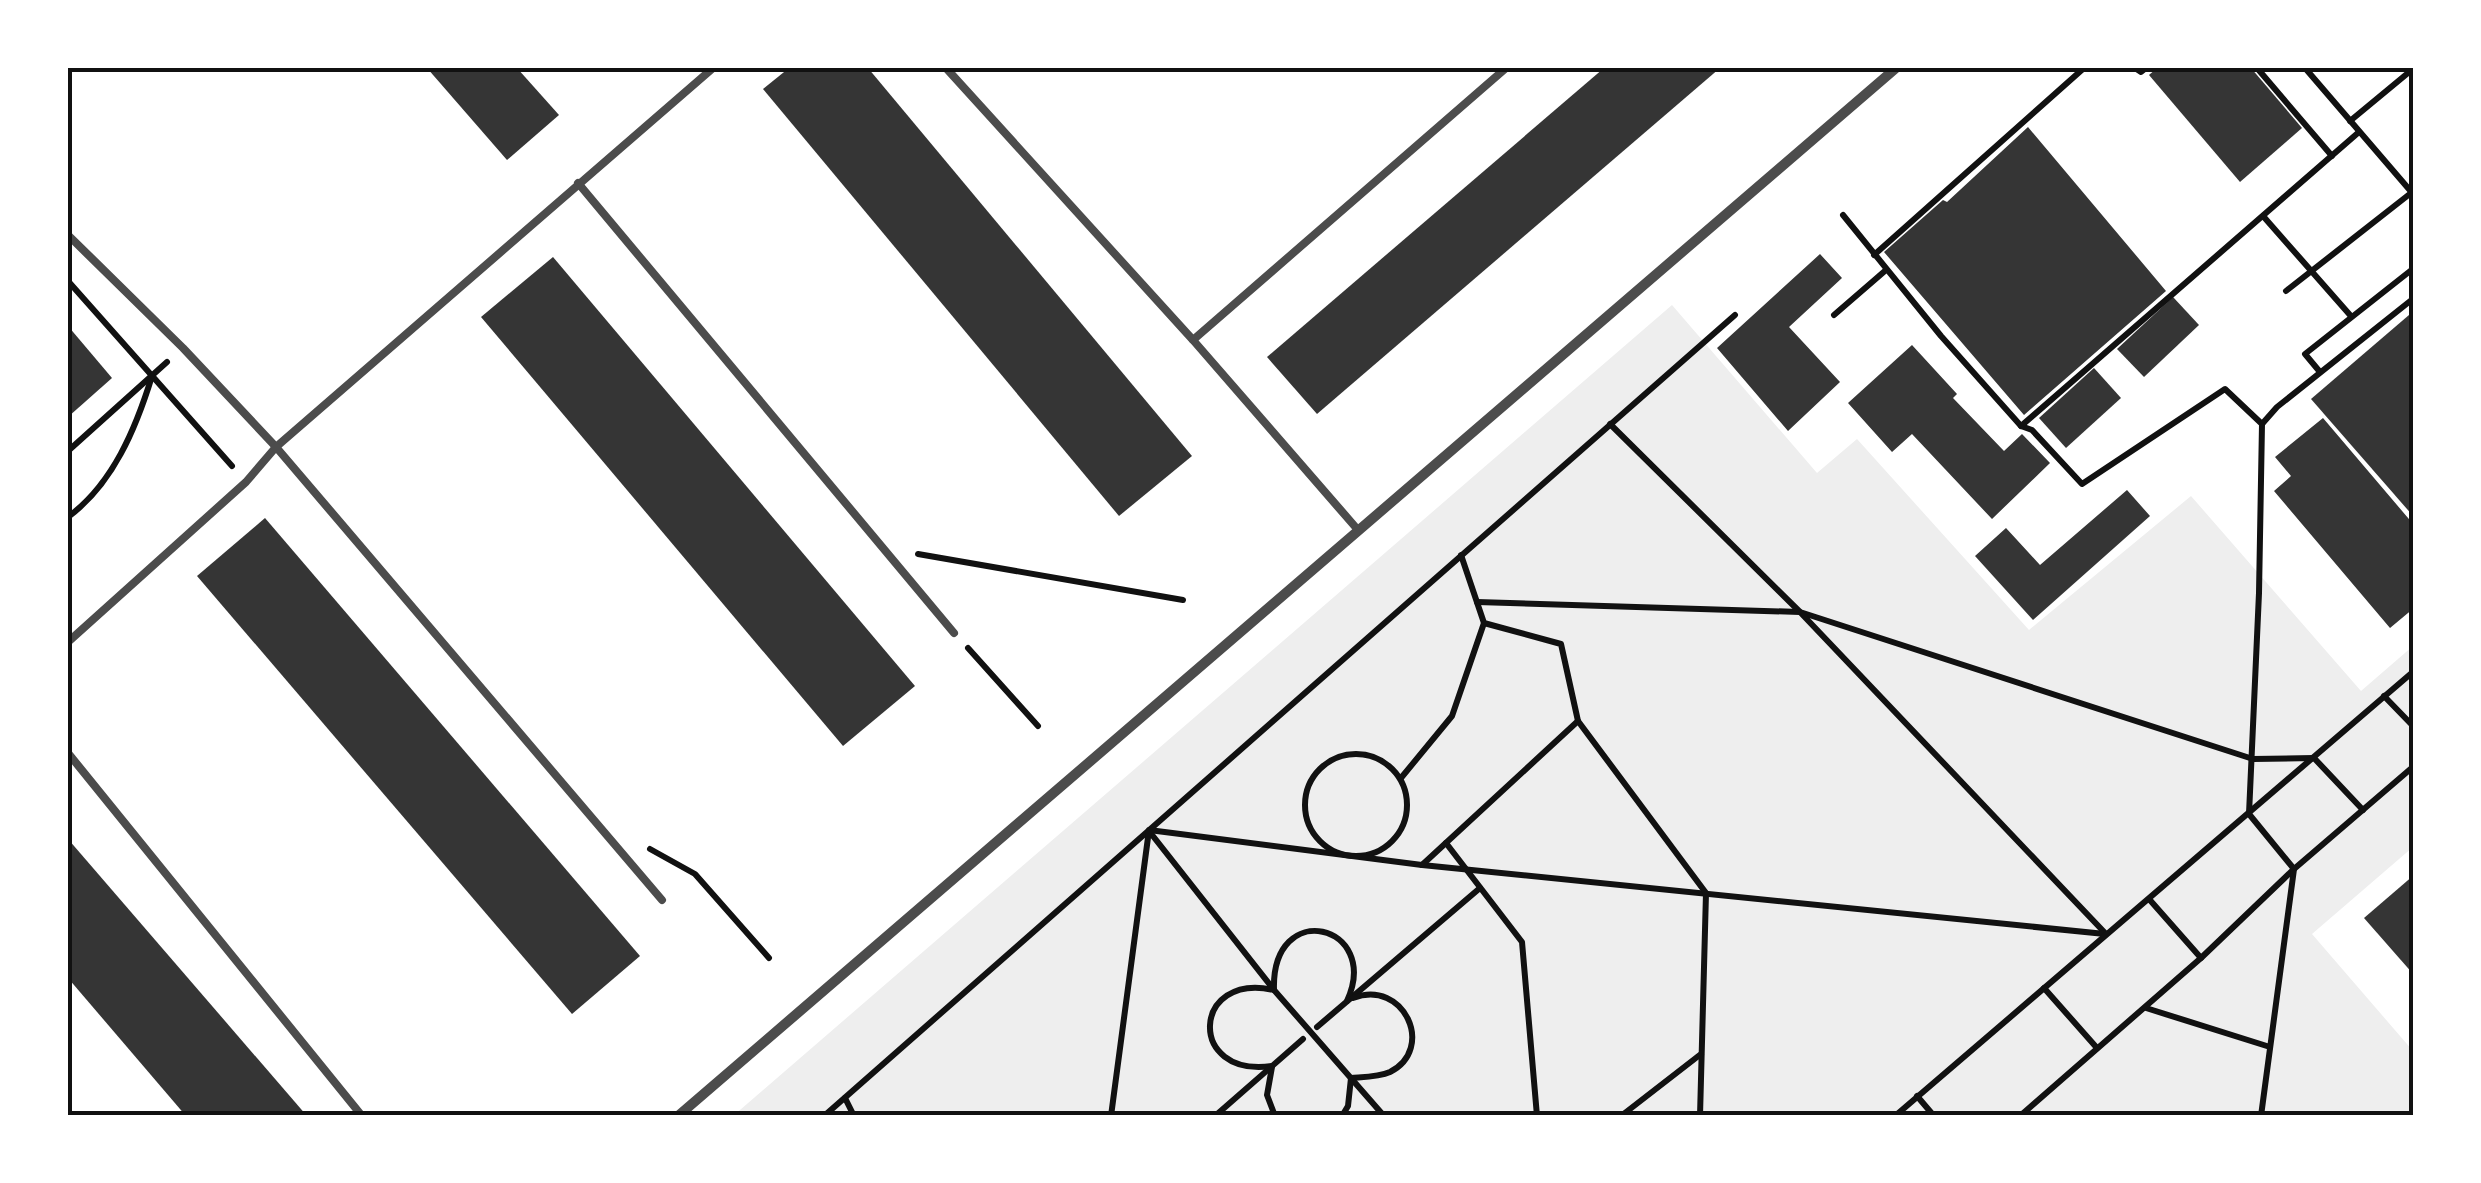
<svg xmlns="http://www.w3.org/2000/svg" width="2481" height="1183" font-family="'IBM Plex Serif',serif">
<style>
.green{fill:#eee}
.building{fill:#353535}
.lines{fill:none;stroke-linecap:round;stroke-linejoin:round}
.path{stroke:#111;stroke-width:6}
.service{stroke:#4c4c4c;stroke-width:8}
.minor{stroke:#4c4c4c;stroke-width:10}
.neatline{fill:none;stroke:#111;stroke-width:4}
</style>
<rect width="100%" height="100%" fill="#fff"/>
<polygon class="green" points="1672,305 1817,473 1857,439 2029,630 2191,496 2361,691 2413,646 2413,847 2312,934 2413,1051 2413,1115 733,1116"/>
<g class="building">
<polygon points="427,68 517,68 559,115 507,160"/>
<polygon points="789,68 868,68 1192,456 1119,516 763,89"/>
<polygon points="1604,68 1720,68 1317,414 1267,357"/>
<polygon points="2157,68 2251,68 2302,128 2240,182 2149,75"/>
<polygon points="2028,127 2166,291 2024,415 1884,252 1943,200 1947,202"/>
<polygon points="1820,254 1842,278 1789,327 1840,382 1788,431 1717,348"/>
<polygon points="553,257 915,686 843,746 481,317"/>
<polygon points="2173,297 2199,325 2144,377 2117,349"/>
<polygon points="2409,315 2414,320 2414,517 2311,399"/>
<polygon points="68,326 112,378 68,417"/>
<polygon points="1912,345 1957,394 1953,398 2004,451 2022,434 2050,463 1992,519 1912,434 1892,452 1848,403"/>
<polygon points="2094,368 2121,398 2066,448 2039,418"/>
<polygon points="2323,418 2414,525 2414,608 2390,628 2274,491 2291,476 2275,457"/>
<polygon points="2127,490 2150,516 2033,620 1975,556 2006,528 2040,565"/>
<polygon points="265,518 640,956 572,1014 197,576"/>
<polygon points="68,839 307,1116 186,1116 68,978"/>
<polygon points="2414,875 2414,975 2364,918"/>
</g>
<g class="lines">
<g class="path">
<polyline points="2135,68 2141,72 2146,68"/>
<polyline points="2257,68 2332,156"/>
<polyline points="2305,68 2414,195"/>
<polyline points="2350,121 2408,73"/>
<polyline points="1843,215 1941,336 2021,426 2032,430 2082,484 2225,389 2262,424"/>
<polyline points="2263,216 2350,315"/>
<polyline points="1874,255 2084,68"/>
<polyline points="68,281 232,466"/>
<polyline points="2286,291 2411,193"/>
<polyline points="1834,315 1886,270"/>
<polyline points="2320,372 2305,354 2414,268"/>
<polyline points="1610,424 1800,612 2253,759 2314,758 2363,810"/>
<polyline points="2021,426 2359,132"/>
<polyline points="68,451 167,362"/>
<path d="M68 517C113 484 136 428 152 376"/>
<polyline points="918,554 1183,600"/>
<polyline points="1461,555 1484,623 1561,644 1578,721"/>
<polyline points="1477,602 1800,612 2106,934"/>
<polyline points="968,648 1038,726"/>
<polyline points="2384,696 2414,727"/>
<circle cx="1356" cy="805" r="51"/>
<polyline points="1401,778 1452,716 1484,623"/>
<polyline points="1149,831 1274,990 1384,1116"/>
<polyline points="1446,843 1522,942 1537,1116"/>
<polyline points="650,849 695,874 769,958"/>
<polyline points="1422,865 2105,934"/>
<polyline points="2149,899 2201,958"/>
<polyline points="2044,988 2097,1048"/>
<polyline points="2146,1008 2270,1047"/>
<polyline points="1317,1027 1480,888"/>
<path d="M1272 1066C1186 1078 1192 971 1274 990 1271 897 1382 924 1347 1001"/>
<polyline points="1272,1067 1267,1095 1275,1116"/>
<polyline points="1917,1096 1934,1116"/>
<polyline points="845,1098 854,1116"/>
<polyline points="824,1116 1735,315"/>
<polyline points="1111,1116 1149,830 1422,865 1578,721 1706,893 1700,1116"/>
<polyline points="1215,1116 1303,1039"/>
<path d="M1342 1116 1348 1106 1351 1078C1363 1077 1379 1077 1390 1072 1436 1049 1404 978 1353 998"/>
<polyline points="1621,1116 1701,1054"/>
<polyline points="1895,1116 2414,671"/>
<polyline points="2020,1116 2201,958 2294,869 2414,766"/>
<polyline points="2261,1116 2294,869 2249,814 2259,593 2262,424 2277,407 2414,298"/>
<polyline points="2411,1116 2414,1114"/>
</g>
<g class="service">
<polyline points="946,68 1193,340 1358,530"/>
<polyline points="578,183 954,633"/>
<polyline points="68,235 183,348 276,447 713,68"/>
<polyline points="1193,340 1506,68"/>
<polyline points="68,642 246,482 276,447 662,900"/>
<polyline points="68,753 362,1116"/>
</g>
<polyline class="minor" points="678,1116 1896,68"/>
</g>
<rect width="2481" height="1183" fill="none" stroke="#ffffff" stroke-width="140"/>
<rect x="70" y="70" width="2341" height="1043" class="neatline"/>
</svg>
